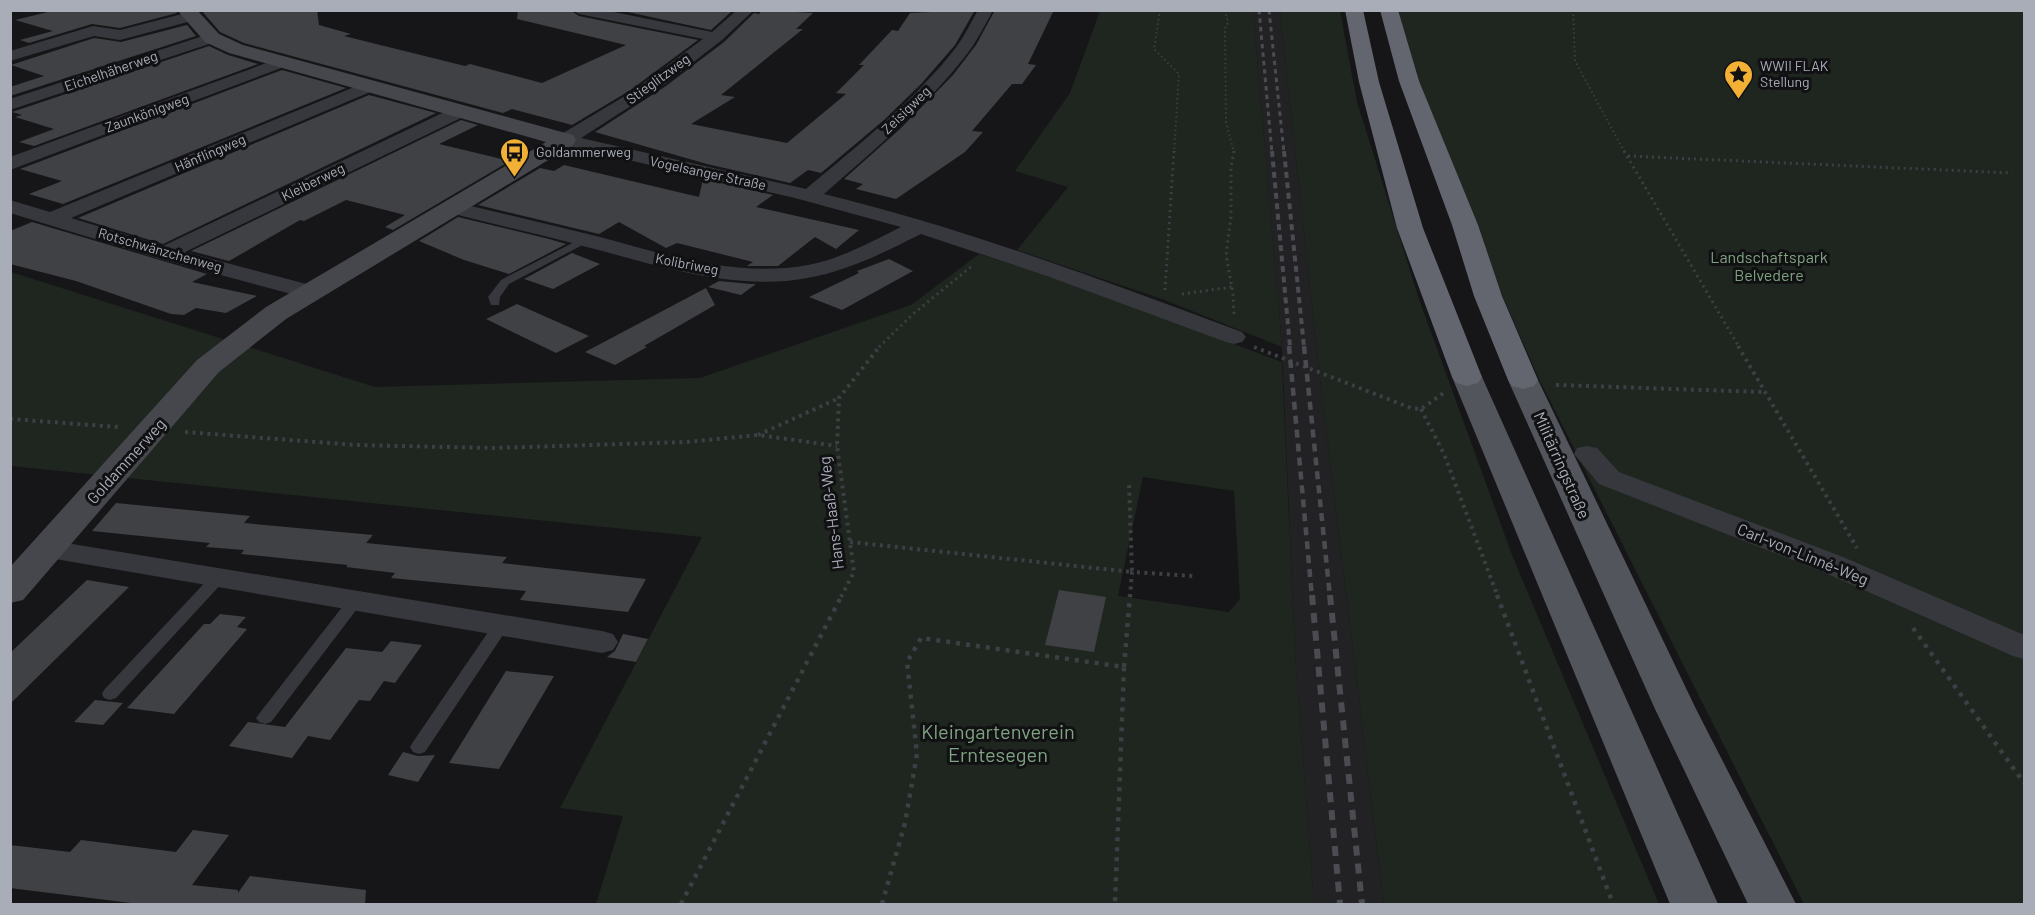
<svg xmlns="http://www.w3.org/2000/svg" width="2035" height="915" font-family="Barlow,sans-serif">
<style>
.built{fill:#222225}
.green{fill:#1e261f;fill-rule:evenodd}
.building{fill:#404145}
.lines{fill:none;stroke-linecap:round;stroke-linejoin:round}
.path-far3{stroke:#3d3f44;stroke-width:2;stroke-dasharray:1.5 3;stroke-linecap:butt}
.path-far2{stroke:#3d3f44;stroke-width:3;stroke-dasharray:2 4;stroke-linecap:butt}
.path-far1{stroke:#3d3f44;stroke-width:4;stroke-dasharray:3 4.5;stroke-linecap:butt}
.path{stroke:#3d3f44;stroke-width:4.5;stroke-dasharray:4 6;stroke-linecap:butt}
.lane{fill:#37383d;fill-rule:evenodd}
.street{fill:#37383d;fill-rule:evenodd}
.secondary{fill:#45474d;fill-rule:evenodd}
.primary{fill:#53555c;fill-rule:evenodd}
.highway{fill:#63666e;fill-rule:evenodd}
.rail-far3{stroke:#4a4c52;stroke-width:3;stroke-dasharray:4.5 4;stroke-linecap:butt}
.rail-far2{stroke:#4a4c52;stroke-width:4;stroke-dasharray:6 4.5;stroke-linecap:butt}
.rail-far1{stroke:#4a4c52;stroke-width:4.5;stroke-dasharray:8 6;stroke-linecap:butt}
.rail{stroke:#4a4c52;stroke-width:6;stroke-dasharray:10 8;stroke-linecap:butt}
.labels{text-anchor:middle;stroke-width:6;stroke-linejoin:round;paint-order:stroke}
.far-poi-label{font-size:14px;fill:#a8adb8;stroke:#111113;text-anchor:start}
.far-street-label{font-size:14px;fill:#a8adb8;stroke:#111113}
.park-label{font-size:16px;fill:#7fa381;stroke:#111113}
.street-label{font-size:16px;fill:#a8adb8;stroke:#111113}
.near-park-label{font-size:20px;fill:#7fa381;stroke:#111113}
</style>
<rect width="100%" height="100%" fill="#161618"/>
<polygon class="built" points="1253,11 1280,11 1320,378 1384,904 1314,904 1295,654 1282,347"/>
<g class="green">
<polygon points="1100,11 1253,11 1282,347 1162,299 1017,250 1068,187 1015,171 1070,93"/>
<polygon points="1280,11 1340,11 1357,102 1419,299 1512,555 1659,904 1384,904 1320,378"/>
<polygon points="1394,11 2024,11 2024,904 1804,904 1538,377 1440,153"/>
<path d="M979 254 1066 281 1282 362 1295 654 1314 904H596L623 816 560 808 702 537 11 466V272L375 387 700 378 911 305ZM1143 477 1234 491 1240 599 1229 612 1118 596Z"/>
</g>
<g class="building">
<polygon points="56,10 175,10 177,13 120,28 92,24 29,43 20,40 53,31 15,20"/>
<polygon points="201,10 317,10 319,25 351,34 344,36 465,66 470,64 542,83 626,45 517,19 518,10 570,10 579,16 698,40 629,91 572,125 512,109 503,113 244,43 220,32"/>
<polygon points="618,10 724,10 732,11 711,30"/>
<polygon points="762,10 813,13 796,29 803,29 721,95 735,97 691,124 787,143 846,94 836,93 864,65 859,65 892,30 898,31 910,13 975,10 955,45 921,84 884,120 821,173 808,170 790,183 707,164 595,132 666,86 724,42 754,13 759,14"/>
<polygon points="995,10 1054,10 1028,64 1036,65 1022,84 1012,84 972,131 983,132 965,152 896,199 856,189 863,184 844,179 900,129 953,75 976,45"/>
<polygon points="187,25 196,36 10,96 10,87 44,76 11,65 94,38 121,42"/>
<polygon points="209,46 228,55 258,64 34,146 19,142 54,129 15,117 22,115 12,112"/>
<polygon points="282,70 346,88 63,204 29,194 62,181 20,169"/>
<polygon points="369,95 436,113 163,244 78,218"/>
<polygon points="461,120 478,125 439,144 510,161 393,230 385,227 405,215 346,200 304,221 300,220 229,261 191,251"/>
<polygon points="564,165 699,197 703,179 773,195 756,207 859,230 836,249 815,237 778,266 747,266 753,262 677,243 666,248 619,222 599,234 478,205 540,168 554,171"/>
<polygon points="458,217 549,239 566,244 509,274 464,260 419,241"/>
<polygon points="32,222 207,274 192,282 257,296 226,313 196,308 184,315 171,314 76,281 10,264 10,231"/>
<polygon points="572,253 600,264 553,289 524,279"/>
<polygon points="889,259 913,271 842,310 809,297 859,273 857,271"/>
<polygon points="719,281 751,284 756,284 741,295 708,287"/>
<polygon points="706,288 715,305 644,346 647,347 615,365 585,352"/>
<polygon points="517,304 589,336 556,353 486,319"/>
<polygon points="116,503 250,516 244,523 373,535 366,543 507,557 502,563 646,579 628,612 520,600 526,591 391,578 395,573 346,567 348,565 241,554 244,550 206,547 210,543 92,531"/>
<polygon points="87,580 129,587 10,704 10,653"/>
<polygon points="1059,590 1106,597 1094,652 1045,645"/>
<polygon points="220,614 246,617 237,627 247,629 174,714 127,708 204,624 210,624"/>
<polygon points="623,634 648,639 636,662 607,657 615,651"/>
<polygon points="391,641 422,645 395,683 384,681 370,701 359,700 330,740 308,736 292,758 229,746 248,722 285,727 346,648 382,652"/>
<polygon points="506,671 554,676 499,769 449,763"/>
<polygon points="95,700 123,703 103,725 74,722"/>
<polygon points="403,752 418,756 435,755 418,782 388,775"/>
<polygon points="193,830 229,835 192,885 238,890 238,893 250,876 366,890 365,904 139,904 10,888 10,845 70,852 81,840 176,852"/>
</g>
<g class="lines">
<g class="path-far3">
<polyline points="1160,10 1154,49 1179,74 1174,153"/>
<polyline points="1225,10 1228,23 1225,28 1226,122 1234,153"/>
<polyline points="1573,10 1575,61 1625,153"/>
</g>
<g class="path-far2">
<polyline points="1234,151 1231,167 1231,217 1226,255 1233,293 1234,316"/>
<polyline points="1624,151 1739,347"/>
<polyline points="1628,156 2012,173"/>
<polyline points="1165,290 1174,151"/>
<polyline points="1182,294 1232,287"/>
<polyline points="879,347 913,314 972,266"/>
</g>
<g class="path-far1">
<polyline points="1738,346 1857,548"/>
<polyline points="1254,347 1411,408 1421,409 1445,392"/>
<polyline points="1556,385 1764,392"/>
<polyline points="1421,409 1444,454 1498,597"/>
<polyline points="10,419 118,427"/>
<polyline points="185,432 356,445 494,448 687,442 758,435 837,446"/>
<polyline points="758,435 839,398"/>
<polyline points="850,542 1132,572 1129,483"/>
<polyline points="841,597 854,572 837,446 839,398 880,346"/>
<polyline points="1130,597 1132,572 1193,576"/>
</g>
<g class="path">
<polyline points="1497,595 1613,904"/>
<polyline points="1913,628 2024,783"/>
<polyline points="1124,667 1130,595"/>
<polyline points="681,904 842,595"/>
<polyline points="882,904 905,823 917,754 907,662 921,638 1124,667 1115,904"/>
</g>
<g class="lane">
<polygon points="584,237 588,238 588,242 509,284 500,297 499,305 491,305 488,297 501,280"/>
<polygon points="218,573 223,574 226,578 223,582 116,698 110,700 104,698 102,694 104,690 213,574"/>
<polygon points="355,596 360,597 363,601 360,605 271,722 265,724 259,722 256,718 259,714 350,597"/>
<polygon points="501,621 507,622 509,626 425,752 419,754 413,752 410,747 413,742 495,622"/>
</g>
<g class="street">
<path d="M572 10H604L712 32 737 10H754L722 40 665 84 581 138 806 189C858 145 915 101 957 46 965 35 971 22 978 10H993C985 25 977 41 967 54 926 107 874 150 824 194 967 229 1105 281 1242 332L1246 337 1242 342 1234 344 1226 342 1047 276 921 234C885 252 848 271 807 278 733 292 654 264 583 246 538 234 492 224 446 212L443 208 446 204 453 202C502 213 551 225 600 237 666 255 739 278 808 265 840 259 871 242 901 227L795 198 558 144 556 140 558 136 630 93 703 39 579 14Z"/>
<polygon points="190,12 195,14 198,17 195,20 120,40 94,36 10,61 10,51 93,26 120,30"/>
<polygon points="212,33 218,35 220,38 218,41 10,110 10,99"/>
<polygon points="283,57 291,62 289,65 10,170 10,157"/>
<polygon points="369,81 375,82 377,86 375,90 71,218 163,246 455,107 467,107 470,111 467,115 185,252 318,287 321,292 318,297 310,299 157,258 10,213 10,200 50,212"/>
<polygon points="1587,446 1597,448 1619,472 1843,557 2024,635 2024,659 2013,656 1821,571 1599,484 1574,454 1577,448"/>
<polygon points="48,540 602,631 613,634 618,642 613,650 602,653 38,556 33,549 38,542"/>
</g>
<polygon class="secondary" points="177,10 197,10 219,34 243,45 573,135 576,140 573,145 286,319 219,372 23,600 10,603 10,567 197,360 266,307 546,142 229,53 205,42"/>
<g class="primary">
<polygon points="1467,368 1478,371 1482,377 1718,904 1670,904 1452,377 1456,371"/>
<polygon points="1523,371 1534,374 1538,380 1696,709 1796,904 1748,904 1655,709 1508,380 1512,374"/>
</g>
<g class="highway">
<polygon points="1345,10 1363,10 1379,82 1423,228 1482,377 1478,383 1467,386 1456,383 1452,377 1397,228 1359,82"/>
<polygon points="1380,10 1398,10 1419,81 1478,225 1502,296 1538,380 1534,386 1523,389 1512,386 1508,380 1474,296 1452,225 1399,81"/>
</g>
<g class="rail-far3">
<polyline points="1259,10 1272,153"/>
<polyline points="1269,10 1284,153"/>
</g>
<g class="rail-far2">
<polyline points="1272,151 1290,347"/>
<polyline points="1284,151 1304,347"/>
</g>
<g class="rail-far1">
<polyline points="1289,346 1312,597"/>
<polyline points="1304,346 1330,597"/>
</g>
<g class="rail">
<polyline points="1312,595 1340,904"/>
<polyline points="1330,595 1362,904"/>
</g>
</g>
<defs>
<symbol id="sight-pin" viewBox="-11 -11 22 30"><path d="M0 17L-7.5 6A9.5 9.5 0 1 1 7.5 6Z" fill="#f2b134" stroke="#111113"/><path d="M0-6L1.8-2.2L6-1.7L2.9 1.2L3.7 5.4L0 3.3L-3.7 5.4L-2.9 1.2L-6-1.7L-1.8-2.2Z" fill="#111"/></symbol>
<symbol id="bus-pin" viewBox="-11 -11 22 30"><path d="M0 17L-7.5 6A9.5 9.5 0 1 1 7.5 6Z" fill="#f2b134" stroke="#111113"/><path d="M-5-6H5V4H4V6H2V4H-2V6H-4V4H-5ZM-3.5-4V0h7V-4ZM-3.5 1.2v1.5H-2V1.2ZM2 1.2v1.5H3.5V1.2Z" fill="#111"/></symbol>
</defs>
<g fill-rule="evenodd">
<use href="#sight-pin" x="1722" y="58" width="33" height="45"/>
<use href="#bus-pin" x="498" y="136" width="33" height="45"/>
</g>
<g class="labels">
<g class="far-poi-label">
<text x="1760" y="71">WWII FLAK<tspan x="1760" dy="16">Stellung</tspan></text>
<text x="536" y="157">Goldammerweg</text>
</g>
<g class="far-street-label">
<text transform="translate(111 71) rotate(-19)" y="5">Eichelhäherweg</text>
<text transform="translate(658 79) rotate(-36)" y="5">Stieglitzweg</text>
<text transform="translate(906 110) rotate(-44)" y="5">Zeisigweg</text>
<text transform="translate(147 113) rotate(-20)" y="5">Zaunkönigweg</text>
<text transform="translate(210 153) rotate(-23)" y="5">Hänflingweg</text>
<text transform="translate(708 173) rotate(12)" y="5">Vogelsanger Straße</text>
<text transform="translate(313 182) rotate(-26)" y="5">Kleiberweg</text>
<text transform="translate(160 250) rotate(16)" y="5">Rotschwänzchenweg</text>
<text transform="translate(687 264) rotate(11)" y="5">Kolibriweg</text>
</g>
<g class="park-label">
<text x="1769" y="263">Landschaftspark<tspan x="1769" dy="18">Belvedere</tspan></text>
</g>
<g class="street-label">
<text transform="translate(126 461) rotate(-48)" y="6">Goldammerweg</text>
<text transform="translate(1562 465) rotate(66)" y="6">Militärringstraße</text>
<text transform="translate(831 513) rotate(-97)" y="6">Hans-Haaß-Weg</text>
<text transform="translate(1803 554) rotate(22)" y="6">Carl-von-Linné-Weg</text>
</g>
<g class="near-park-label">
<text x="998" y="739">Kleingartenverein<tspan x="998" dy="23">Erntesegen</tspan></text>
</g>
</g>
<rect width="2035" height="915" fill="none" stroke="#a8adb8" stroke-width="24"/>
</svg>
